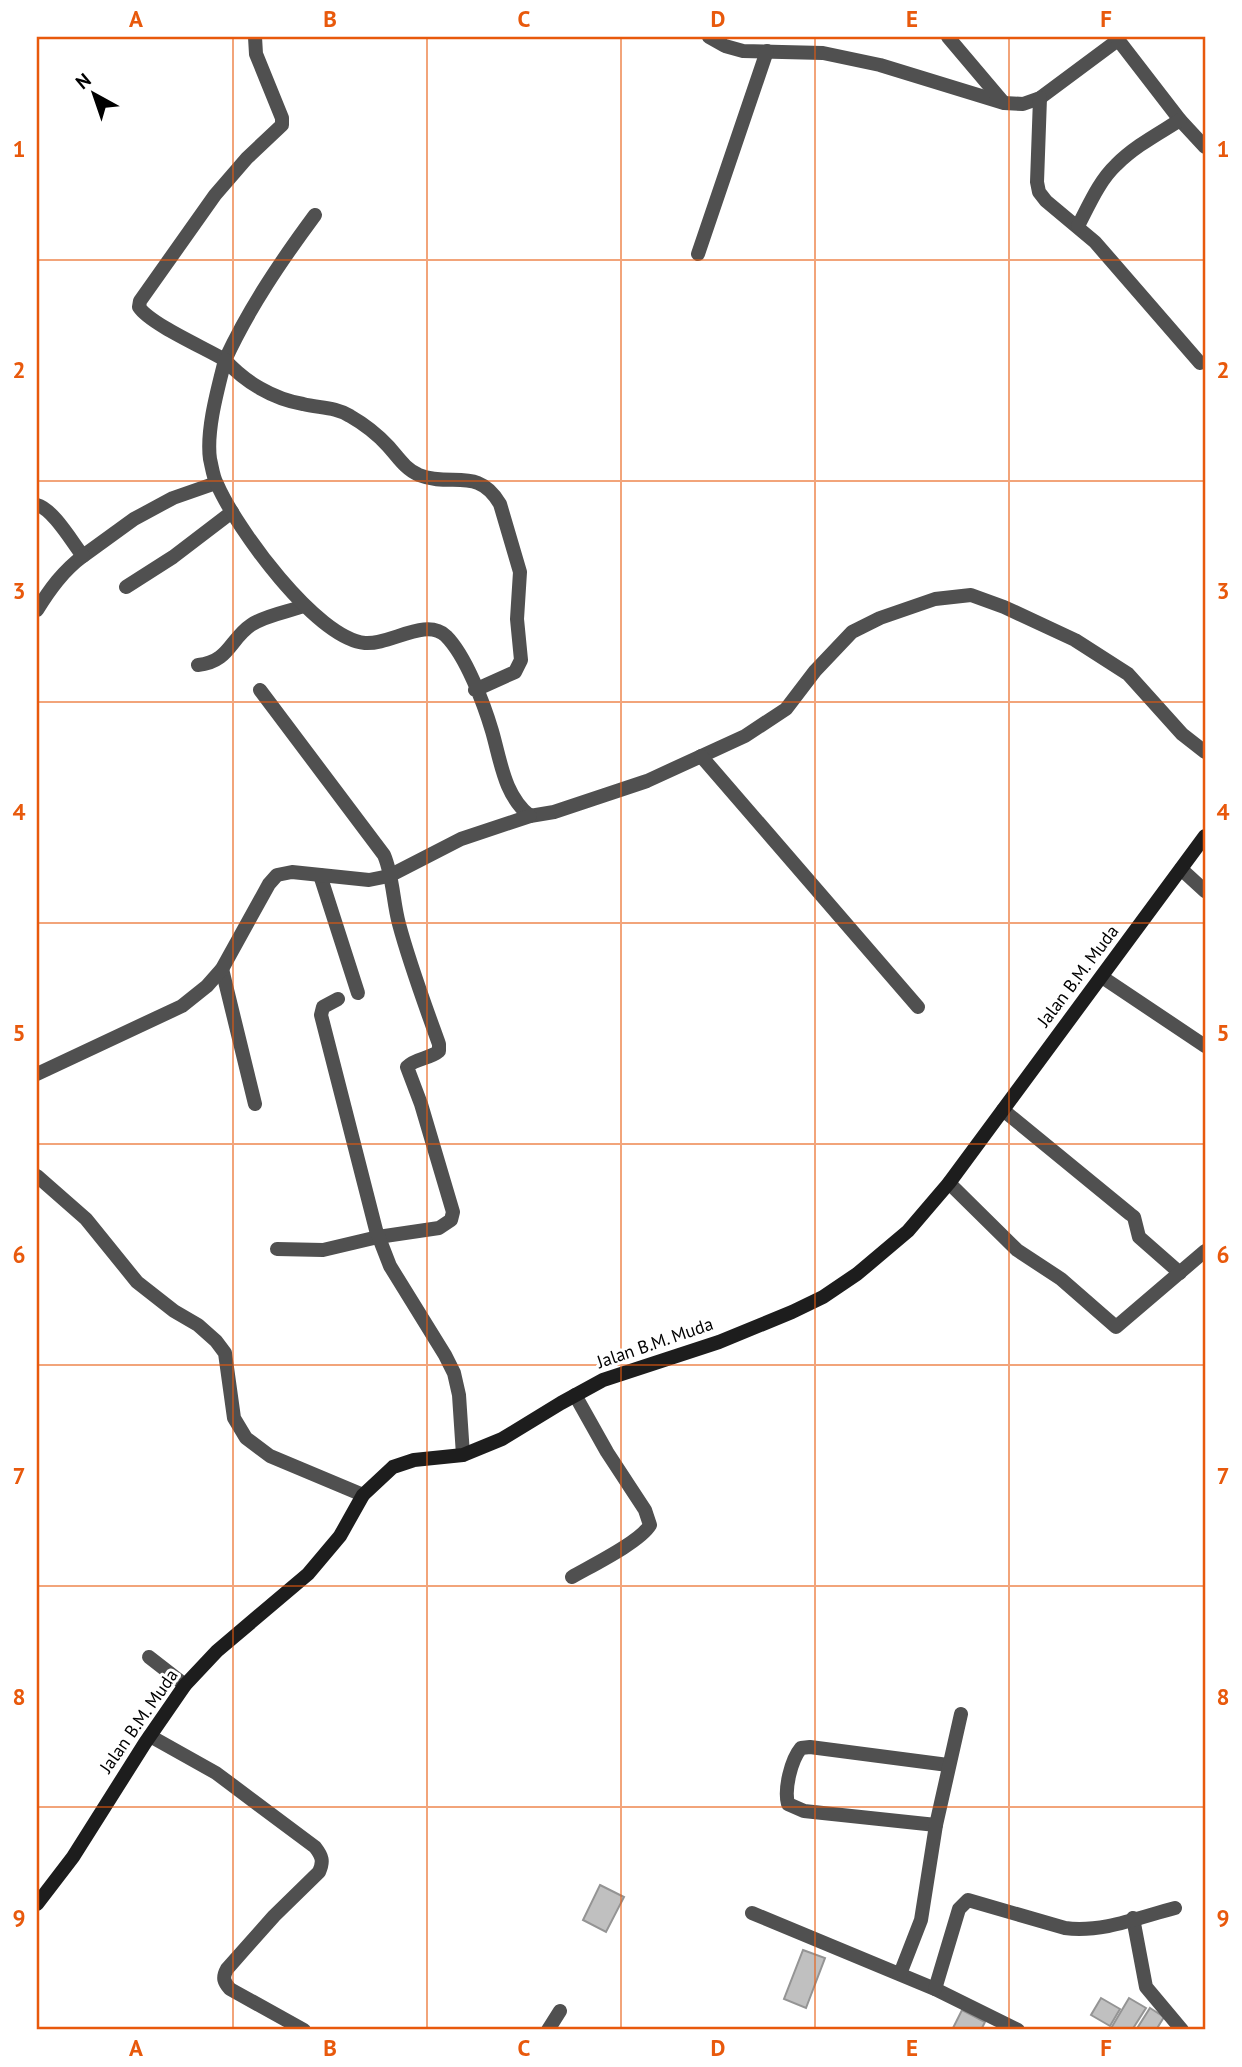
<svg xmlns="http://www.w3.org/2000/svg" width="1242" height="2067" font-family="'PT Sans',sans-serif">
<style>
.building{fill:#c0c0c0;stroke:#949494;stroke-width:2}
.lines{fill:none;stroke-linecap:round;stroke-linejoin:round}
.street{stroke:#505050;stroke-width:14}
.secondary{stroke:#1d1d1d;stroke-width:14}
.grid{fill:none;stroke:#e8590c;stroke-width:2;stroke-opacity:0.55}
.labels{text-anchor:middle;stroke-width:6;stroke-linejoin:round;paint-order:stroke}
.street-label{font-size:18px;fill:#000;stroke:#fff}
.neatline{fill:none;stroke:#e8590c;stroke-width:2.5}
.grid-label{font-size:23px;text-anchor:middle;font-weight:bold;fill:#e8590c}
</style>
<rect width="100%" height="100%" fill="#fff"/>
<g class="building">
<polygon points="600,1885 624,1897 606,1932 583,1920"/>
<polygon points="803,1950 825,1958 806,2008 784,1999"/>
<polygon points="1101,1998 1120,2009 1110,2026 1091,2015"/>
<polygon points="1129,1998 1146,2008 1132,2030 1110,2030"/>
<polygon points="1150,2008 1164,2017 1156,2030 1136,2030"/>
<polygon points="962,2010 985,2022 981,2030 952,2030"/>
</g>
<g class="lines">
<g class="street">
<path d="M255 37 256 54 282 118V125L247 158 215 195 140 301 139 307C150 324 205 348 225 360 249 308 281 261 315 215"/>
<polyline points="709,37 725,46 743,51 823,53 880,65 1004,103 1023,104 1040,98 1118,40"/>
<polyline points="948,37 1003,102"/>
<polyline points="1116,37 1180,120 1205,147"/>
<polyline points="1040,98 1037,182 1039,192 1046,201 1095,242 1200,363"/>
<path d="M1078 226C1089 205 1099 181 1116 165 1135 146 1158 134 1180 120"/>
<polyline points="698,254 767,51"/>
<path d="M37 505C53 509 72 542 83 556L134 519 173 498 216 483"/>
<polyline points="126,587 173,557 232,512"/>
<path d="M37 610C50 589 63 571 83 556"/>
<path d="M198 665C229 662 230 639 251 625 266 615 287 612 304 606"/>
<path d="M260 690 384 855C393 876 393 902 399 924 410 965 425 1005 439 1044V1051C430 1059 415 1058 407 1067L421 1104 453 1212 451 1220 439 1228 378 1237 323 1250 277 1249"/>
<path d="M475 690 515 672 521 660 517 619 520 572 500 504C478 466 452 488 419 475 405 469 398 457 388 446 377 434 364 424 350 416 336 407 319 408 303 404 273 399 245 382 225 360 218 388 206 430 210 459 212 467 213 477 217 484 236 528 316 638 365 643 390 645 426 617 446 636 466 656 484 704 492 731 501 762 504 795 530 816L554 812 647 781 745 736 786 709 815 671 852 632 880 618 935 599 971 595 1004 607 1075 640 1128 674 1182 734 1205 752"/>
<polyline points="701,756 918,1007"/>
<polyline points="1181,869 1205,891"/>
<polyline points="320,875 358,993"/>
<polyline points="222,969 255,1104"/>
<polyline points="1102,977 1205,1046"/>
<polyline points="338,999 323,1007 321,1015 376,1230 390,1266 445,1355 454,1373 459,1395 463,1455"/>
<polyline points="37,1074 182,1006 207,986 222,969 269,884 277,875 292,872 369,880 389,876 461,839 530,816"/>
<polyline points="1003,1110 1130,1214 1134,1217 1139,1237 1180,1273"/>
<polyline points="37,1176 86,1219 137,1282 174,1311 198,1325 216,1341 225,1353 234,1418 246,1438 270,1456 363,1495"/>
<polyline points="949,1183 1017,1250 1061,1279 1116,1327 1205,1251"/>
<path d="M572 1577C591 1566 640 1542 650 1525L645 1510 607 1452 575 1395"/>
<polyline points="149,1657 185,1685"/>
<path d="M150 1736 216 1773 315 1847C322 1856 324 1861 319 1872L274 1916 227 1969C222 1978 224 1982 230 1989L304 2030"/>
<path d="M936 1825 804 1811 788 1804C784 1789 791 1760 801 1748L810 1747 948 1765"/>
<polyline points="752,1913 935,1989 1018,2030"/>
<polyline points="1133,1918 1146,1987 1182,2030"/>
<polyline points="900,1974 921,1920 936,1825 961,1714"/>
<path d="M935 1989 959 1909 968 1900 1065 1928C1102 1933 1140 1917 1175 1908"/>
<polyline points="548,2030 560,2011"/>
</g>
<polyline class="secondary" points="37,1904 73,1857 145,1743 185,1685 217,1651 308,1574 340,1536 363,1495 393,1467 414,1460 463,1455 502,1439 561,1403 603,1380 719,1342 792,1312 823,1297 857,1274 908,1231 949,1183 1205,836"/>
</g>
<path class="grid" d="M233 37V2030M427 37V2030M621 37V2030M815 37V2030M1009 37V2030M37 260H1205M37 481H1205M37 702H1205M37 923H1205M37 1144H1205M37 1365H1205M37 1586H1205M37 1807H1205"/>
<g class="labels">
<g class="street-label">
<text transform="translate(1078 976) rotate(-53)" y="6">Jalan B.M. Muda</text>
<text transform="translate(655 1343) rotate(-19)" y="6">Jalan B.M. Muda</text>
<text transform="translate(139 1721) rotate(-55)" y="6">Jalan B.M. Muda</text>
</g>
</g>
<rect width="1242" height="2067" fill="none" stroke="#ffffff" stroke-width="77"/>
<g transform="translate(94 94) rotate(320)" stroke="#ffffff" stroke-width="5" paint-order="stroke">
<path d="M0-5L12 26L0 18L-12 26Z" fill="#000000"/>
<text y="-10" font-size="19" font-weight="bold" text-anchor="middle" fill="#000000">N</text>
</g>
<rect x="38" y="38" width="1166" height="1990" class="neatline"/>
<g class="grid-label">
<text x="136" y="27">A</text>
<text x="330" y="27">B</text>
<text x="524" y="27">C</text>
<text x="718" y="27">D</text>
<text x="912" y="27">E</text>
<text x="1106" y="27">F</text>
<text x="19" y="157">1</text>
<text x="1223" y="157">1</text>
<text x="19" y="378">2</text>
<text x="1223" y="378">2</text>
<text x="19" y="599">3</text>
<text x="1223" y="599">3</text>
<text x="19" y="820">4</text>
<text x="1223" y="820">4</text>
<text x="19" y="1041">5</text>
<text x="1223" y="1041">5</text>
<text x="19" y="1263">6</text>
<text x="1223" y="1263">6</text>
<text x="19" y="1484">7</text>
<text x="1223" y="1484">7</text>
<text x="19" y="1705">8</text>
<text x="1223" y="1705">8</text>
<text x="19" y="1926">9</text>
<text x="1223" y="1926">9</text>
<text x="136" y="2056">A</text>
<text x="330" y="2056">B</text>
<text x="524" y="2056">C</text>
<text x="718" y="2056">D</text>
<text x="912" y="2056">E</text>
<text x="1106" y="2056">F</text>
</g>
</svg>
